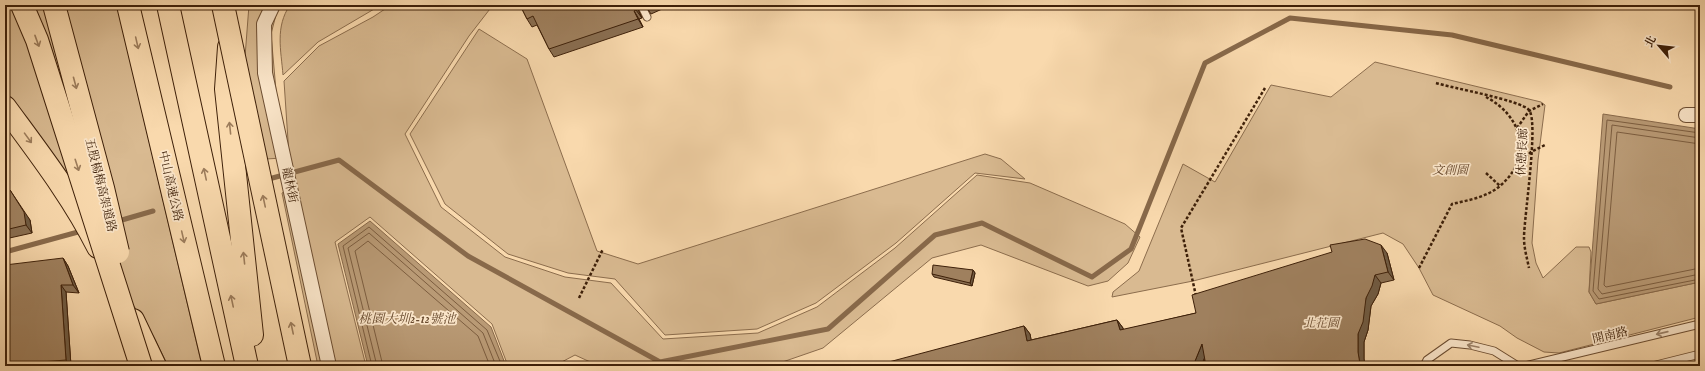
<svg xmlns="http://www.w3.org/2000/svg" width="1705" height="371" font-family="'IM FELL DW Pica','Noto Serif TC',serif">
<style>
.green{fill:#d9ba91;stroke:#8c6d4d}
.water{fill:#b99a75;stroke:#88694a}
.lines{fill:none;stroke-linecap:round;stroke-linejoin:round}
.shore{stroke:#7c5d3f;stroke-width:1}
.stream{stroke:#88694a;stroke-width:5}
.lane-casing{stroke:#6d4e32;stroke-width:9}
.street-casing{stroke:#6d4e32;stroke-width:16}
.highway-casing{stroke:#3e2009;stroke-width:24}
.path{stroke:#3e2009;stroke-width:2.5;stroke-dasharray:3 2;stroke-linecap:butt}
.lane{stroke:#fbe6ca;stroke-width:7}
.street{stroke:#fbe6ca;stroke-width:14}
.highway{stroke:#f9d9ad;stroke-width:22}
.highway-bridge-casing{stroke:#3e2009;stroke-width:24;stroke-linecap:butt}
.highway-bridge{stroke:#f9d9ad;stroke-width:22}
.wall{fill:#896e51;stroke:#3e2009}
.shaded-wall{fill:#6f5a42;stroke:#3e2009}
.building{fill:#9f805e;stroke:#3e2009}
.oneway{stroke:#9c7c5b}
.oneway2{stroke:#9c836a}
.labels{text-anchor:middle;stroke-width:3.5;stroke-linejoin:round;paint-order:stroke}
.street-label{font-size:12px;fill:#3e2009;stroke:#fbe6ca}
.park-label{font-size:12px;font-style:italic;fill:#65462b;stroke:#fbe6ca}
.water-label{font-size:13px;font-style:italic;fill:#694b2f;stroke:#fbe6ca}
</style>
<rect width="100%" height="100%" fill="#f9d9ad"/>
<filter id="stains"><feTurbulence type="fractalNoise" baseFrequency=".005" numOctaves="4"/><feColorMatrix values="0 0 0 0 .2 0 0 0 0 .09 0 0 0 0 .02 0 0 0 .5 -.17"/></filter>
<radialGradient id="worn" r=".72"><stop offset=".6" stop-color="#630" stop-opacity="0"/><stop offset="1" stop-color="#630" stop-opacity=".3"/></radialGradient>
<g class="green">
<polygon points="5,5 117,5 202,366 168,366 154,337 37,156 5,103"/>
<polygon points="249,5 281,5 277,11 271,34 282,158 250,160 244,70"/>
<path d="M290 5H381L318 42 283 75C281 50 275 27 290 5Z"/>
<polygon points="391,5 493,5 469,36 405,134 441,207 505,257 565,277 611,283 663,339 758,333 817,307 895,248 977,175 1030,183 1125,224 1140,237 1128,263 1108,281 1088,286 981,245 932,258 823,348 771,366 599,366 575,355 554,366 508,366 492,324 370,217 335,242 366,366 318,366 282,193 297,184 289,155 284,81 319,46 373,17"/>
<polygon points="479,29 527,59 597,251 638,264 985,154 1001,159 1025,179 975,173 896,243 816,303 757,329 665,335 615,279 568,273 508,254 445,204 410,134"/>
<polygon points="1375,62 1541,102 1545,105 1538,160 1532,243 1536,263 1543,278 1576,247 1589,247 1591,252 1589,292 1596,304 1700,282 1700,317 1559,353 1544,352 1517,338 1500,326 1433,295 1419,268 1403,244 1383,233 1193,281 1112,297 1113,292 1139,271 1183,164 1215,182 1271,85 1331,97"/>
</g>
<g class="water">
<polygon points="1603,114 1700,129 1700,282 1596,304 1589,292"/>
<polygon points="370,221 491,327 506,366 368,366 338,244"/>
</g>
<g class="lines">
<g class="shore">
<polyline points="1700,133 1607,120 1593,291 1599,299 1700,279"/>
<polyline points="1700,138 1612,125 1598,289 1602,294 1700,274"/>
<polyline points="1700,144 1617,132 1604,285 1606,287 1700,268"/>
<polyline points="372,366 343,246 369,227 487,330 502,366"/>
<polyline points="377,366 348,248 369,233 483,333 496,366"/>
<polyline points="383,366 355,251 368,241 478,336 490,366"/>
</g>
<g class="stream">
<polyline points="265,180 339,160 468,256 660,362 828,329 935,235 982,223 1092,277 1131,249 1205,63 1290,18 1452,35 1670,87"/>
<polyline points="115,222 153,211"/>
<polyline points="5,252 78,232"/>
</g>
<defs>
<g id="lane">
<polyline points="641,5 647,17"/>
<polyline points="1424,366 1427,360 1451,343 1470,345 1494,351 1518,366"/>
<polyline points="1525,366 1700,324"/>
<polyline points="1652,366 1700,354"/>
</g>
<g id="street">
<polyline points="273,5 264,24 265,73 329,366"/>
<polyline points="1686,115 1700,115"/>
</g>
<g id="highway">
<polyline points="128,5 214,366"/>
<polyline points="168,5 247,366"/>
<polyline points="229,47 226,89 252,335"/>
<path d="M5 107C38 152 73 197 98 247"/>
<polyline points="133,320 155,366"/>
</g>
</defs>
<use href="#lane" class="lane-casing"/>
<use href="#street" class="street-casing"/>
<use href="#highway" class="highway-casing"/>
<g class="path">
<path d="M1436 83C1452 88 1520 100 1529 110 1539 122 1524 217 1524 238 1524 248 1527 258 1529 268"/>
<polyline points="1517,128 1529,111 1543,104"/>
<polyline points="1518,164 1531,152 1545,145"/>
<polyline points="1486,173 1500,186"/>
<path d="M1419 268 1452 204C1469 200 1488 197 1501 185 1534 156 1522 116 1486 97"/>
<polyline points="1196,296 1181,228 1265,88"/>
<polyline points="579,298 603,249"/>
</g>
<use href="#lane" class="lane"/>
<use href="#street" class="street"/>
<use href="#highway" class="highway"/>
<defs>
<g id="highway-bridge">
<polyline points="22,5 37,40 141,366"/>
<polyline points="54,5 103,188 118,252"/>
<polyline points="223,5 300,366"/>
</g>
</defs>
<use href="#highway-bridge" class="highway-bridge-casing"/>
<use href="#highway-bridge" class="highway-bridge"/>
</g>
<g class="wall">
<polygon points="520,5 636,5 642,18 639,19 643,27 554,57 549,49 537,25 532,27 527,19"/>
<polygon points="645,5 671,5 651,14"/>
<polygon points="5,191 30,220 32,233 5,239"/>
<polygon points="1387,253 1394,280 1381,283 1378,294 1371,306 1368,330 1364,342 1364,359 1365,366 1206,366 1204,359 1201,366 885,366 1024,326 1030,334 1031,340 1117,320 1123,328 1123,330 1196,313"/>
<polygon points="63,258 68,266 79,293 66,292 71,366 5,366"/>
<polygon points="973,270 975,273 972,286 934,277 932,274"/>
</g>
<g class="shaded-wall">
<polygon points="634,5 636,5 642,18 636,10"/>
<polygon points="634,11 639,19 643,27 638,19"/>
<polygon points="10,190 30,220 32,233 26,225"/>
<polygon points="1381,245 1387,253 1394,280 1388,272"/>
<polygon points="63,258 68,266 79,293 73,285"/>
<polygon points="973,270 975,273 972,286 970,283"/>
<polygon points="1375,275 1381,283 1378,294 1371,306 1368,330 1364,342 1364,359 1365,366 1360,366 1358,352 1358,334 1366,298"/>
<polygon points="61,285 66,292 71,366 70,366 66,360"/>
<polygon points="1117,320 1123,328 1125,338 1120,330"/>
<polygon points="1024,326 1030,334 1033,349 1027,341"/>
<polygon points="1202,344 1207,352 1201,366 1193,366"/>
</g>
<g class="building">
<polygon points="520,5 634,5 636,10 634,11 638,19 549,49 533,16 527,19"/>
<polygon points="10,190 24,212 26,225 5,230 5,191"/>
<polygon points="1365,239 1381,245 1388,272 1375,275 1372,286 1366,298 1363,322 1358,334 1358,352 1360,364 1360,366 1206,366 1202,344 1193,366 885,366 885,363 1024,326 1027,341 1117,320 1120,330 1196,313 1192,295 1332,252 1330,245"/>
<polygon points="63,258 73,285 61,285 66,360 41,362 41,366 5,366 5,265"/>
<polygon points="933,265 973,270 970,283 932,274"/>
</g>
<defs><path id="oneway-shaft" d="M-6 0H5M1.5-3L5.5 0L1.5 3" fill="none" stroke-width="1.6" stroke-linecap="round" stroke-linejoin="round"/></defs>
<g class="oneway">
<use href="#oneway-shaft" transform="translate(37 41) rotate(70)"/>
<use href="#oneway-shaft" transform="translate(137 43) rotate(77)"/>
<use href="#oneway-shaft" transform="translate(75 83) rotate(75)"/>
<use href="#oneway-shaft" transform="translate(230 128) rotate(-96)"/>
<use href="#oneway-shaft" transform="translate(28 138) rotate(54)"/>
<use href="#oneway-shaft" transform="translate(77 165) rotate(72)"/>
<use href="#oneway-shaft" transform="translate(205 174) rotate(-102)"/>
<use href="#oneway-shaft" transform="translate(264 201) rotate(-102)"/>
<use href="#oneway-shaft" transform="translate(183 237) rotate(77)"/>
<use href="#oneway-shaft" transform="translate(244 258) rotate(-96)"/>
<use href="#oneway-shaft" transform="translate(232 301) rotate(-102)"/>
<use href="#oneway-shaft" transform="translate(292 328) rotate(-102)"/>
</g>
<g class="oneway2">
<use href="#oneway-shaft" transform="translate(1662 333) rotate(167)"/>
<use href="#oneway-shaft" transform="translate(1473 346) rotate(-168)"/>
</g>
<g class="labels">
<g class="street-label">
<text transform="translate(1522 152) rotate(-87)" y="4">休憩長廊</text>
<text transform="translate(101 185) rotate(76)" y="4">五股楊梅高架道路</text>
<text transform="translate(290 185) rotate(78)" y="4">龍林街</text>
<text transform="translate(171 186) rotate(77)" y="4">中山高速公路</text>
<text transform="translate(1610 335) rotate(-13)" y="4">開南路</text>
</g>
<g class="park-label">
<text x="1450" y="174">文創園</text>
<text x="1321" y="327">北花園</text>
</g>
<g class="water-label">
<text x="407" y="323">桃園大圳2-12號池</text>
</g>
</g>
<rect width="1705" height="371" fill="none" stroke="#f9d9ad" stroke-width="20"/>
<rect x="6" y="6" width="1693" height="359" fill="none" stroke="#3e2009" stroke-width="2"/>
<rect x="10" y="10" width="1685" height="351" fill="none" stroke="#3e2009"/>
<g transform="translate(1659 46) rotate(298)" stroke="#fbe6ca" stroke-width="3" paint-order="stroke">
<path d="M0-3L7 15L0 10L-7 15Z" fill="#3e2009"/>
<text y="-6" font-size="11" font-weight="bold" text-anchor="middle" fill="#3e2009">北</text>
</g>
<rect width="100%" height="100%" filter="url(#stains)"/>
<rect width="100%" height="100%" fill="url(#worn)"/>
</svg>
